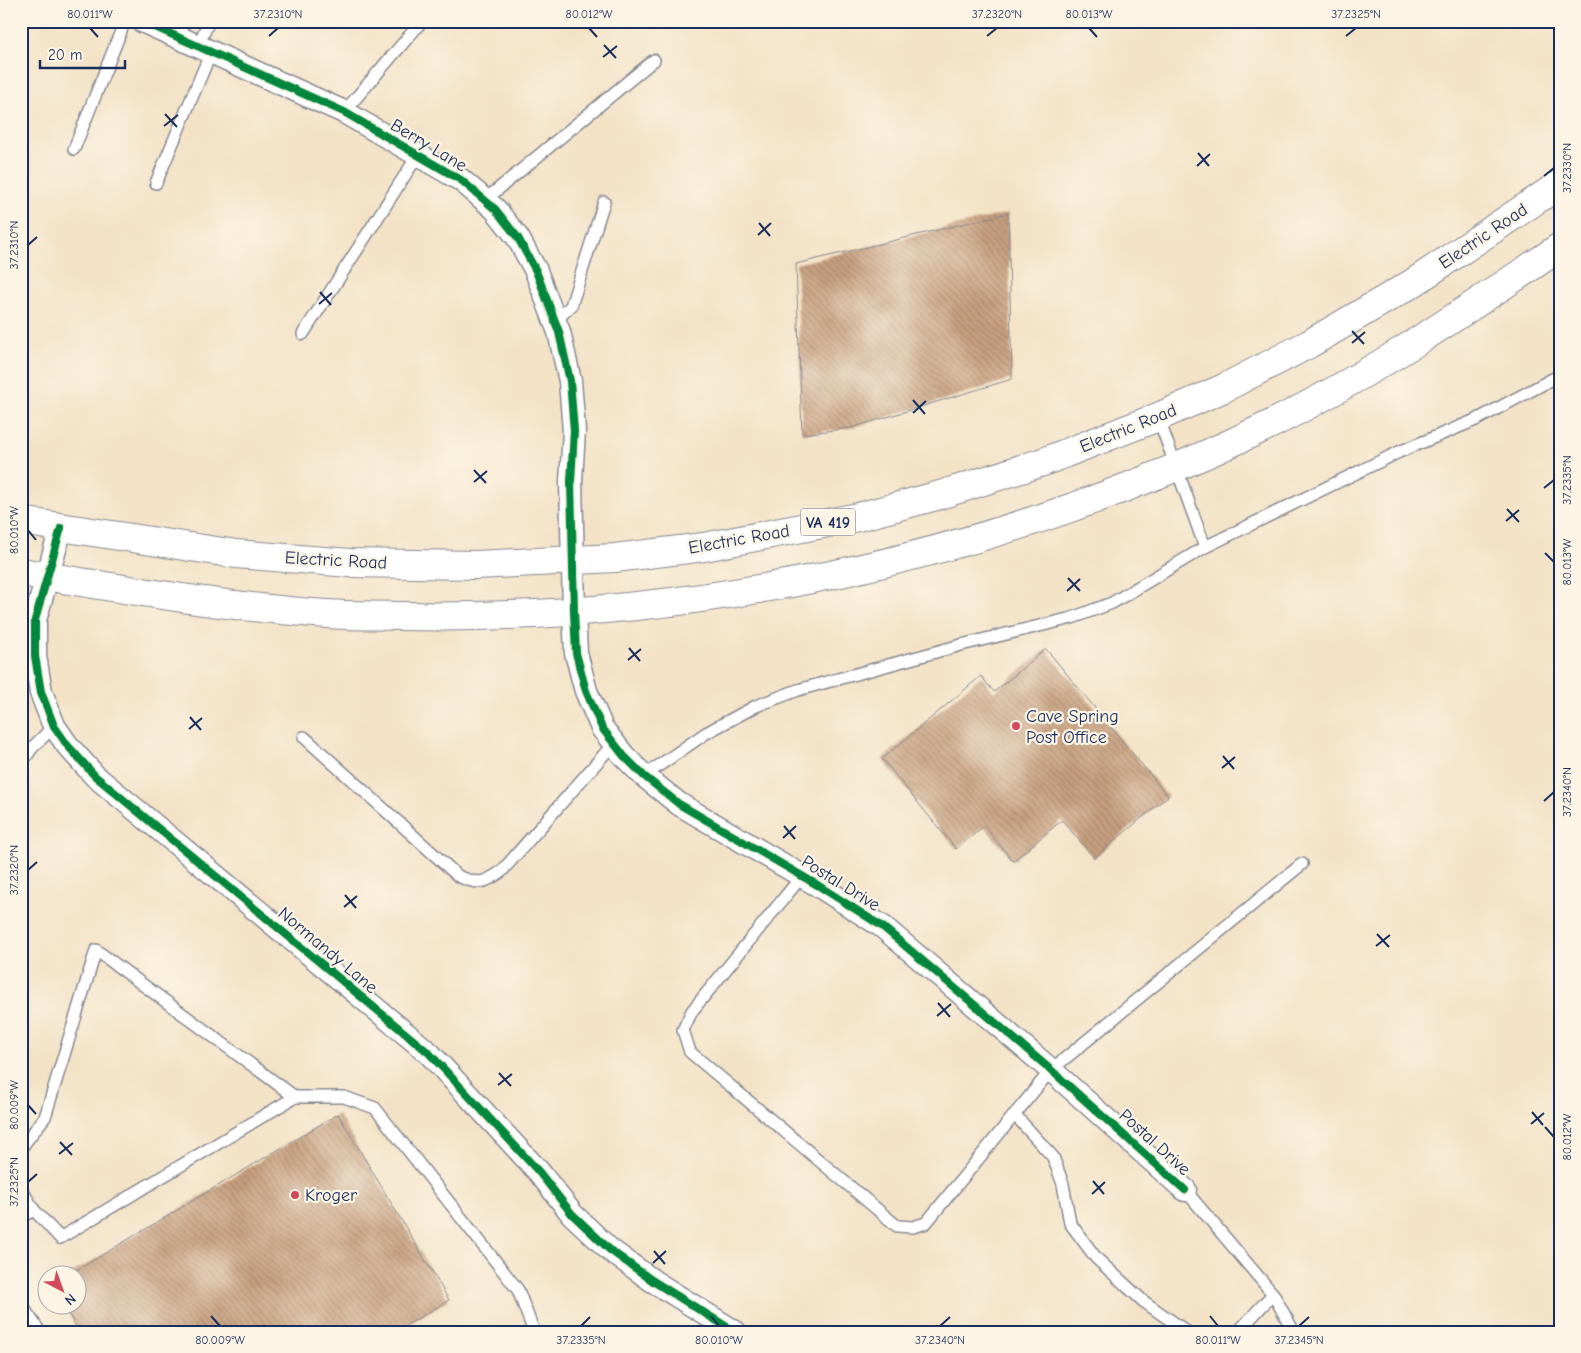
<svg xmlns="http://www.w3.org/2000/svg" width="1581" height="1353" font-family="'Comic Neue',sans-serif">
<style>
.building{fill:url(#building-back-hatch)}
.lines{fill:none;stroke-linecap:round;stroke-linejoin:round}
.lane-casing{stroke:#878892;stroke-width:14}
.street-casing{stroke:#878892;stroke-width:25}
.primary-casing{stroke:#878892;stroke-width:30}
.lane{stroke:#fff;stroke-width:11}
.street{stroke:#fff;stroke-width:22}
.primary{stroke:#fff;stroke-width:28}
.cycleway-casing{stroke:#fcf5e5;stroke-width:11}
.cycleway{stroke:#00873e;stroke-width:8}
.ticks{fill:none;stroke:#1b2f5e;stroke-width:2}
.poi-dot{fill:#d1495b;stroke:#fcf5e5;stroke-width:2}
.labels{text-anchor:middle;stroke-width:4.5;stroke-linejoin:round;paint-order:stroke}
.shield{fill:#fcf5e5;stroke:#5e6a86;stroke-width:1}
.shield-label{font-size:16px;font-weight:bold;fill:#1b2f5e}
.street-label{font-size:18px;fill:#1b2f5e;stroke:#fcf5e5}
.poi-label{font-size:18px;fill:#1b2f5e;stroke:#fcf5e5;text-anchor:start}
.neatline{fill:none;stroke:#1b2f5e;stroke-width:2}
.ticks-label{font-size:12px;text-anchor:middle;fill:#1b2f5e}
</style>
<defs>
<pattern id="building-back-hatch" width="6" height="6" patternUnits="userSpaceOnUse" patternTransform="scale(1.25)"><rect width="6" height="6" fill="#c79f7e"/><path d="M-1 5l2 2M0 0l6 6M5-1l2 2" fill="none" stroke="#a1826a"/></pattern>
</defs>
<rect width="100%" height="100%" fill="#fcf5e5"/>
<filter id="ink" filterUnits="userSpaceOnUse"><feTurbulence type="fractalNoise" baseFrequency=".02" numOctaves="2"/><feDisplacementMap in="SourceGraphic" scale="10" xChannelSelector="R" yChannelSelector="G"/><feConvolveMatrix kernelMatrix="1 2 1 2 8 2 1 2 1" color-interpolation-filters="sRGB"/></filter>
<filter id="wash" filterUnits="userSpaceOnUse"><feTurbulence type="fractalNoise" baseFrequency=".0096" numOctaves="4" result="noise"/><feDisplacementMap in="SourceGraphic" scale="20" xChannelSelector="R" yChannelSelector="G"/><feGaussianBlur stdDeviation="1.12" result="paint"/><feColorMatrix in="noise" values="0 0 0 0 0 0 0 0 0 0 0 0 0 0 0 0 0 1.4 0 .05"/><feComposite in="paint" operator="in"/></filter>
<g filter="url(#wash)">
<rect width="100%" height="100%" fill="#f3e2c6"/>
<g id="blocks">
<g class="building">
<polygon points="1008,213 1012,379 851,428 802,434 796,264"/>
<polygon points="1046,649 1168,796 1094,858 1062,820 1013,861 984,826 956,849 882,759 981,676 994,692"/>
<polygon points="338,1114 449,1300 402,1328 404,1332 79,1332 64,1306 78,1306 78,1276 67,1276"/>
</g>
</g>
</g>
<g filter="url(#ink)">
<use href="#blocks" fill-opacity="0" stroke="#878892" stroke-width="1"/>
<g class="lines">
<defs>
<g id="lane">
<polyline points="198,46 209,21"/>
<polyline points="344,112 422,21"/>
<polyline points="74,149 125,21"/>
<polyline points="156,183 211,52"/>
<polyline points="485,200 654,60"/>
<polyline points="555,321 571,306 604,202"/>
<polyline points="303,334 418,155"/>
<polyline points="1205,547 1399,452 1478,419 1560,375"/>
<path d="M304 737 458 876C478 885 484 884 502 871L614 743"/>
<polyline points="21,764 32,748 54,726"/>
<polyline points="644,776 706,733 756,706 798,690 961,645 1072,618 1112,603 1205,547 1158,417"/>
<polyline points="802,876 692,1011 683,1030 690,1052 897,1226 913,1227 926,1223 1051,1070 1302,864"/>
<polyline points="1015,1115 1053,1157 1063,1184 1070,1223 1096,1258 1143,1301 1187,1332"/>
<polyline points="21,1148 45,1117 96,950 295,1097"/>
<polyline points="21,1189 34,1210"/>
<polyline points="1185,1190 1273,1294 1294,1332"/>
<polyline points="21,1217 34,1210 60,1238 295,1097 344,1097 375,1108 518,1290 534,1332"/>
<polyline points="21,1304 40,1332"/>
<polyline points="1238,1332 1273,1294"/>
</g>
<g id="street">
<polyline points="142,21 344,112 461,180 495,209 518,238 536,271 559,332 570,381 574,431 571,481 574,612 576,653 586,691 602,728 624,756 644,776 679,804 819,886 883,927 1051,1070 1185,1190"/>
<polyline points="61,528 35,620 35,656 41,692 54,726 68,746 95,776 429,1053 539,1172 572,1214 610,1250 653,1281 735,1332"/>
</g>
<g id="primary">
<polyline points="21,521 236,554 350,563 476,565 615,558 704,547 858,517 940,495 1043,462 1158,417 1224,388 1309,344 1413,283 1560,184"/>
<path d="M21 572C123 589 225 607 328 614 352 616 377 615 401 616 696 622 994 557 1261 429 1366 378 1463 313 1560 247"/>
</g>
</defs>
<use href="#lane" class="lane-casing"/>
<use href="#street" class="street-casing"/>
<use href="#primary" class="primary-casing"/>
<use href="#lane" class="lane"/>
<use href="#street" class="street"/>
<use href="#primary" class="primary"/>
<defs>
<g id="cycleway">
<polyline points="142,21 344,112 461,180 495,209 518,238 536,271 559,332 570,381 574,431 571,481 574,612 576,653 586,691 602,728 624,756 644,776 679,804 819,886 883,927 1051,1070 1185,1190"/>
<polyline points="61,528 35,620 35,656 41,692 54,726 68,746 95,776 429,1053 539,1172 572,1214 610,1250 653,1281 735,1332"/>
</g>
</defs>
<use href="#cycleway" class="cycleway-casing"/>
<use href="#cycleway" class="cycleway"/>
</g>
</g>
<path class="ticks" d="M90 28 98 37M589 28 597 37M1089 28 1097 37M269 36 278 28M987 36 997 28M1346 36 1356 28M604 45 616 58M603 57 617 46M165 114 177 127M164 126 178 115M1198 153 1209 166M1197 166 1210 154M1544 176 1554 168M759 223 770 236M758 235 771 223M28 245 37 237M320 292 331 305M319 304 332 293M1352 331 1364 344M1352 343 1365 332M913 400 925 414M913 413 926 401M474 470 486 483M474 482 487 471M1544 488 1554 480M1507 509 1519 522M1506 521 1519 510M28 530 36 540M1545 553 1554 562M1068 578 1080 591M1067 591 1080 579M629 648 640 661M628 660 641 649M190 717 201 730M189 729 202 718M1223 756 1234 769M1222 768 1235 757M1544 801 1554 792M784 826 795 839M783 838 796 826M28 870 37 862M345 895 356 908M344 907 357 896M1377 934 1389 947M1376 946 1390 935M938 1003 950 1017M937 1016 951 1004M499 1073 511 1086M498 1085 512 1074M28 1105 36 1114M1532 1112 1543 1125M1531 1124 1544 1113M1545 1127 1554 1137M60 1142 72 1155M59 1154 73 1143M1093 1181 1104 1194M28 1182 37 1174M1092 1194 1105 1182M654 1251 665 1264M653 1263 666 1251M211 1316 220 1326M711 1316 719 1326M1210 1316 1218 1326M581 1326 590 1317M940 1326 950 1317M1299 1326 1309 1317"/>
<g class="poi-dot">
<circle cx="1016" cy="726" r="5"/>
<circle cx="295" cy="1195" r="5"/>
</g>
<g class="labels">
<rect class="shield" x="800.5" y="508.5" width="55" height="27" rx="4"/>
<g class="shield-label">
<text x="828" y="528">VA 419</text>
</g>
<g class="street-label">
<text transform="translate(429 145) rotate(31)" y="6">Berry Lane</text>
<text transform="translate(1483 236) rotate(-34)" y="6">Electric Road</text>
<text transform="translate(1128 428) rotate(-22)" y="6">Electric Road</text>
<text transform="translate(739 539) rotate(-10)" y="6">Electric Road</text>
<text transform="translate(336 560) rotate(3)" y="6">Electric Road</text>
<text transform="translate(841 883) rotate(32)" y="6">Postal Drive</text>
<text transform="translate(328 950) rotate(40)" y="6">Normandy Lane</text>
<text transform="translate(1155 1142) rotate(42)" y="6">Postal Drive</text>
</g>
<g class="poi-label">
<text x="1026" y="722">Cave Spring<tspan x="1026" dy="21">Post Office</tspan></text>
<text x="305" y="1201">Kroger</text>
</g>
</g>
<rect width="1581" height="1353" fill="none" stroke="#fcf5e5" stroke-width="55"/>
<g transform="translate(62 1290) rotate(139)"><circle r="24" fill="#fcf5e5" stroke="#a2a6af"/>
<path d="M0-4L9 19L0 12L-9 19Z" fill="#d1495b"/>
<text y="-8" font-size="14" font-weight="bold" text-anchor="middle" fill="#1b2f5e">N</text>
</g>
<path d="M40 60v8h85v-8" fill="none" stroke="#1b2f5e" stroke-width="2.5"/>
<text x="48" y="60" font-size="15" fill="#1b2f5e" stroke="#fcf5e5" stroke-width="4" paint-order="stroke">20 m</text>
<rect x="28" y="28" width="1526" height="1298" class="neatline"/>
<g class="ticks-label">
<text x="90" y="18">80.011°W</text>
<text x="278" y="18">37.2310°N</text>
<text x="589" y="18">80.012°W</text>
<text x="997" y="18">37.2320°N</text>
<text x="1089" y="18">80.013°W</text>
<text x="1356" y="18">37.2325°N</text>
<text transform="translate(1567 168) rotate(-90)" y="4">37.2330°N</text>
<text transform="translate(14 245) rotate(-90)" y="4">37.2310°N</text>
<text transform="translate(1567 480) rotate(-90)" y="4">37.2335°N</text>
<text transform="translate(14 530) rotate(-90)" y="4">80.010°W</text>
<text transform="translate(1567 562) rotate(-90)" y="4">80.013°W</text>
<text transform="translate(1567 792) rotate(-90)" y="4">37.2340°N</text>
<text transform="translate(14 870) rotate(-90)" y="4">37.2320°N</text>
<text transform="translate(14 1105) rotate(-90)" y="4">80.009°W</text>
<text transform="translate(1567 1137) rotate(-90)" y="4">80.012°W</text>
<text transform="translate(14 1182) rotate(-90)" y="4">37.2325°N</text>
<text x="220" y="1344">80.009°W</text>
<text x="581" y="1344">37.2335°N</text>
<text x="719" y="1344">80.010°W</text>
<text x="940" y="1344">37.2340°N</text>
<text x="1218" y="1344">80.011°W</text>
<text x="1299" y="1344">37.2345°N</text>
</g>
</svg>
